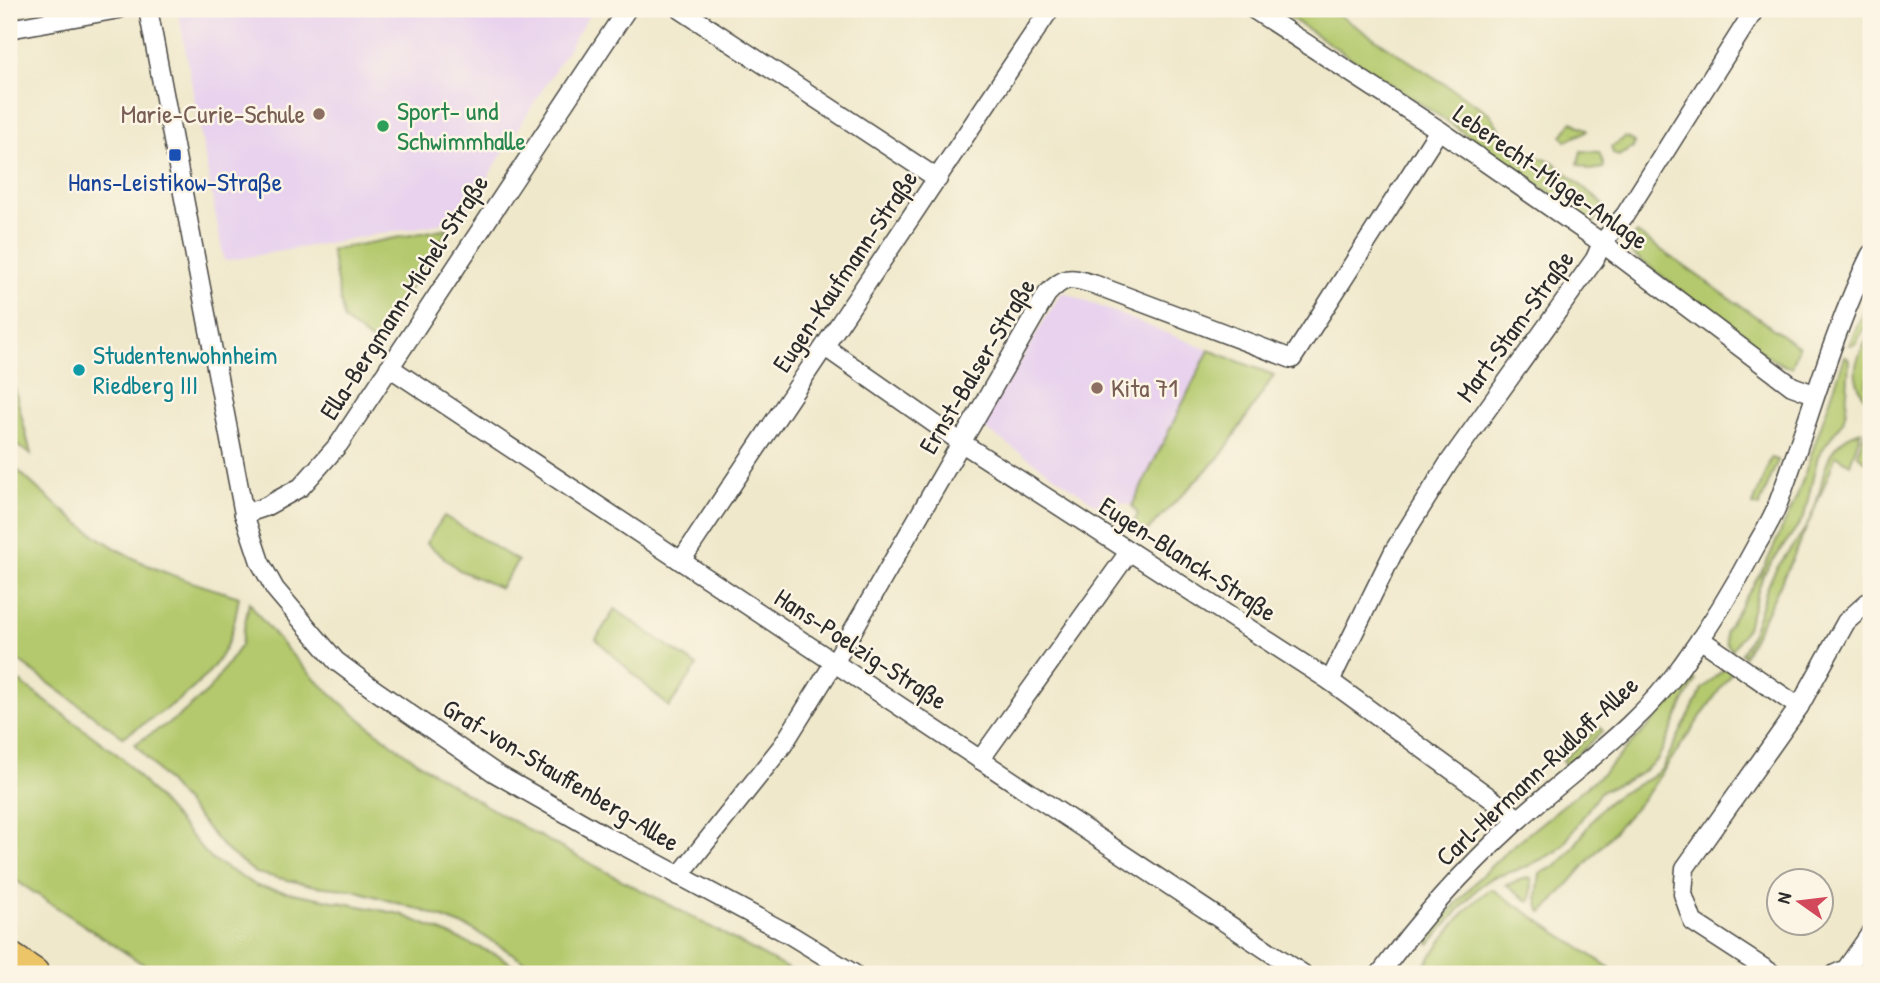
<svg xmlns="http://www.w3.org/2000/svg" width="1880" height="983" font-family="'Patrick Hand',sans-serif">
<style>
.built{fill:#e8d2ee}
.green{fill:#b4c96d;stroke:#707a4c;stroke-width:2}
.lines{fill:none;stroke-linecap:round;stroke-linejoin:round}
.street-casing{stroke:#484743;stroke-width:21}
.highway-casing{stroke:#484743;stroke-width:35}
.street{stroke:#fff;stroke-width:18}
.highway{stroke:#edc569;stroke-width:32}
.education-dot{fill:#8d6e63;stroke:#fcf5e5;stroke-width:2.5}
.leisure-dot{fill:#2e9e5b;stroke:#fcf5e5;stroke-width:2.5}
.transit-dot{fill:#1a4fb4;stroke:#fcf5e5;stroke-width:2.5}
.culture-dot{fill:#0f9aa8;stroke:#fcf5e5;stroke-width:2.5}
.labels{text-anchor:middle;stroke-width:5;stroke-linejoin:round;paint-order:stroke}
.leisure-label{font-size:26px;fill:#27864d;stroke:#fcf5e5;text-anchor:start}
.education-label{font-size:26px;fill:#785e54;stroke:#fcf5e5;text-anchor:end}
.street-label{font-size:26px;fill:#2b2b2b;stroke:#fcf5e5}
.transit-label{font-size:26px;fill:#164399;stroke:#fcf5e5}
.culture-label{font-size:26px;fill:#0d838f;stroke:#fcf5e5;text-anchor:start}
</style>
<rect width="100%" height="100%" fill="#fcf5e5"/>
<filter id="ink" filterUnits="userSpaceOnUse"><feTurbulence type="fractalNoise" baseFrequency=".0143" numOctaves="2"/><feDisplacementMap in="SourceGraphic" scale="14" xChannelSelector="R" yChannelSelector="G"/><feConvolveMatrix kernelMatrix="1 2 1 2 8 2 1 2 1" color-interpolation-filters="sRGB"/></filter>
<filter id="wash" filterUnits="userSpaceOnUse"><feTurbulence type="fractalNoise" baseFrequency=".00686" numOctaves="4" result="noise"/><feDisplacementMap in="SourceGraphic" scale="28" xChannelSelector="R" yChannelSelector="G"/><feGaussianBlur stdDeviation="1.57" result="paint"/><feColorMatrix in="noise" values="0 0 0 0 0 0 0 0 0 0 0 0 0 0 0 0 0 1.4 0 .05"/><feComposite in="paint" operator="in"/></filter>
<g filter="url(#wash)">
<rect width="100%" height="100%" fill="#efe8cb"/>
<g class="built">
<polygon points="178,9 593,9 461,220 224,261"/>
<polygon points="1061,293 1066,293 1209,350 1132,506 1122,502 1112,515 981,426"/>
</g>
<g class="green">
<polygon points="1277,9 1329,9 1334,12 1489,113 1510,145 1526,154 1553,162 1602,203 1603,208 1594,223 1589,221 1453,125"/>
<polygon points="1572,122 1586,129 1587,131 1566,141 1562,136"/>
<polygon points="1626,137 1634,142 1633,148 1618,156 1613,153 1611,147"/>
<polygon points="1581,151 1599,152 1604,166 1603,168 1590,170 1578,164"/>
<polygon points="449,228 374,343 344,320 331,250"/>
<polygon points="1637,233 1799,347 1792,367 1785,366 1770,358 1629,251 1626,247"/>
<polygon points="1871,298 1871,318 1855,344 1849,345 1868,300"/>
<path d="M1871 333V372L1866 385 1871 389V405C1848 379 1853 361 1871 333Z"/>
<polygon points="1209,350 1274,375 1222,454 1146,532 1132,526 1138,514 1132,506"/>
<polygon points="1845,356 1849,360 1846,410 1843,421 1818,456 1804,517 1763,575 1747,627 1732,650 1726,643 1725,632 1766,564 1797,496"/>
<polygon points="9,366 31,454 9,441"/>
<path d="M1861 431 1850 464 1836 455C1810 525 1779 590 1744 656L1741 654C1758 627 1759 606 1771 579 1781 556 1803 539 1812 515 1827 482 1818 444 1861 431Z"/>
<polygon points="1865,431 1871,431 1871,466 1857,454"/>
<polygon points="1771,458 1778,460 1759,507 1753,505"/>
<path d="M9 462C48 499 89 536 137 560 169 576 205 586 239 597 236 613 234 630 227 644 207 688 161 712 123 737L9 654Z"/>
<polygon points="444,516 518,561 500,588 459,570 426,543"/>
<path d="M249 602C344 737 500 816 643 891 695 918 746 946 797 974H546L472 929 427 912 354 890 315 886 256 873 225 849 135 744 178 717 208 691 241 645Z"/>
<polygon points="615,609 697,666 669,707 596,639"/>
<path d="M1727 666 1733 670 1648 793 1543 913 1540 911 1537 897 1540 873C1571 864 1582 829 1603 807 1619 790 1644 785 1662 769L1702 689Z"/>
<polygon points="9,674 122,758 211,859 257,886 400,914 500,956 524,974 158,974 9,876"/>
<polygon points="1694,679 1696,681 1685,700 1658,759 1639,775 1600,792 1564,844 1556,852 1526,867 1492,878 1479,887 1429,944 1424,940 1482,875 1508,850 1602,774"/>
<polygon points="1599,727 1603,731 1566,765 1562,761"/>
<polygon points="1529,877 1532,880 1531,900 1529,902 1506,885"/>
<path d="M1491 889 1495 891 1619 974H1419C1438 947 1462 907 1491 889Z"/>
</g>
</g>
<g filter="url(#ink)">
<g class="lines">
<defs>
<g id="street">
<polyline points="148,9 244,514 260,562 275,589 336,661 372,688 495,773 604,835 792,936 854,974"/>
<polyline points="680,9 938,179"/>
<polyline points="1253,9 1439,130 1602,243 1792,386 1814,394"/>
<polyline points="9,29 119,9"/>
<polyline points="825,347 962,443 1330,681 1519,819"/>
<polyline points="389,367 1303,974"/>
<polyline points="244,514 265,507 301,487 339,444 627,9"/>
<polyline points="681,561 1050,9"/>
<polyline points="1700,639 1799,707"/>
<polyline points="1330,681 1395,549 1448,464 1595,259 1602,243 1625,215 1755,9"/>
<polyline points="980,760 1129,552"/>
<path d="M679 876 783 745 834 663 1047 294C1066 274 1071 278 1096 285L1292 359 1439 130"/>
<path d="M1380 974C1420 918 1466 868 1517 821 1573 770 1638 728 1682 665 1710 627 1735 586 1757 544 1764 532 1772 519 1777 506 1809 422 1831 335 1871 254"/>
<polyline points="1773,974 1693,922 1683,894 1685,868 1799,707 1846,622 1868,602 1871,603"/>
<polyline points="1835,974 1846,969 1871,933"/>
</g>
<polyline id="highway" points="9,958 33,974"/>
</defs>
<use href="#street" class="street-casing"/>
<use href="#highway" class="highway-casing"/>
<use href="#street" class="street"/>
<use href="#highway" class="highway"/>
</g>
</g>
<g class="education-dot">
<circle cx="319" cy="114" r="7"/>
<circle cx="1097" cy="388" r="7"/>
</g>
<circle class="leisure-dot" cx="383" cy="126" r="7"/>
<rect class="transit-dot" x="168" y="148" width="14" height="14" rx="3.5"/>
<circle class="culture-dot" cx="79" cy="370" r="7"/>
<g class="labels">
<g class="leisure-label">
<text x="397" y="120">Sport- und<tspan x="397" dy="30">Schwimmhalle</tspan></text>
</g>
<g class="education-label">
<text x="305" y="123">Marie-Curie-Schule</text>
<text x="1111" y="397" text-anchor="start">Kita 71</text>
</g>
<g class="street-label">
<text transform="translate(1551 177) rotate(35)" y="9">Leberecht-Migge-Anlage</text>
<text transform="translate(845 271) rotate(-56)" y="9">Eugen-Kaufmann-Straße</text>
<text transform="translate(404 297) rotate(-57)" y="9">Ella-Bergmann-Michel-Straße</text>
<text transform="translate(1515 326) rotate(-54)" y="9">Mart-Stam-Straße</text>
<text transform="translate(977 366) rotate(-59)" y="9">Ernst-Balser-Straße</text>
<text transform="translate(1188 559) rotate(33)" y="9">Eugen-Blanck-Straße</text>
<text transform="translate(861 649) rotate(33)" y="9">Hans-Poelzig-Straße</text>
<text transform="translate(1537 771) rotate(-43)" y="9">Carl-Hermann-Rudloff-Allee</text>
<text transform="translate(561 775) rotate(31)" y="9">Graf-von-Stauffenberg-Allee</text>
</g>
<g class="transit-label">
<text x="175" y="191">Hans-Leistikow-Straße</text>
</g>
<g class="culture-label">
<text x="93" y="364">Studentenwohnheim<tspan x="93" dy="30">Riedberg III</tspan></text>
</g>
</g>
<rect width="1880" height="983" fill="none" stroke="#fcf5e5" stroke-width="35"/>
<g transform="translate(1800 902) rotate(284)"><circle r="33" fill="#fcf5e5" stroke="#a8a49b" stroke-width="2"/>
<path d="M0-5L12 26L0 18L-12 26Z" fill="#d1495b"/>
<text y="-10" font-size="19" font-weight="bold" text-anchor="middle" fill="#2b2b2b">N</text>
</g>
</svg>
